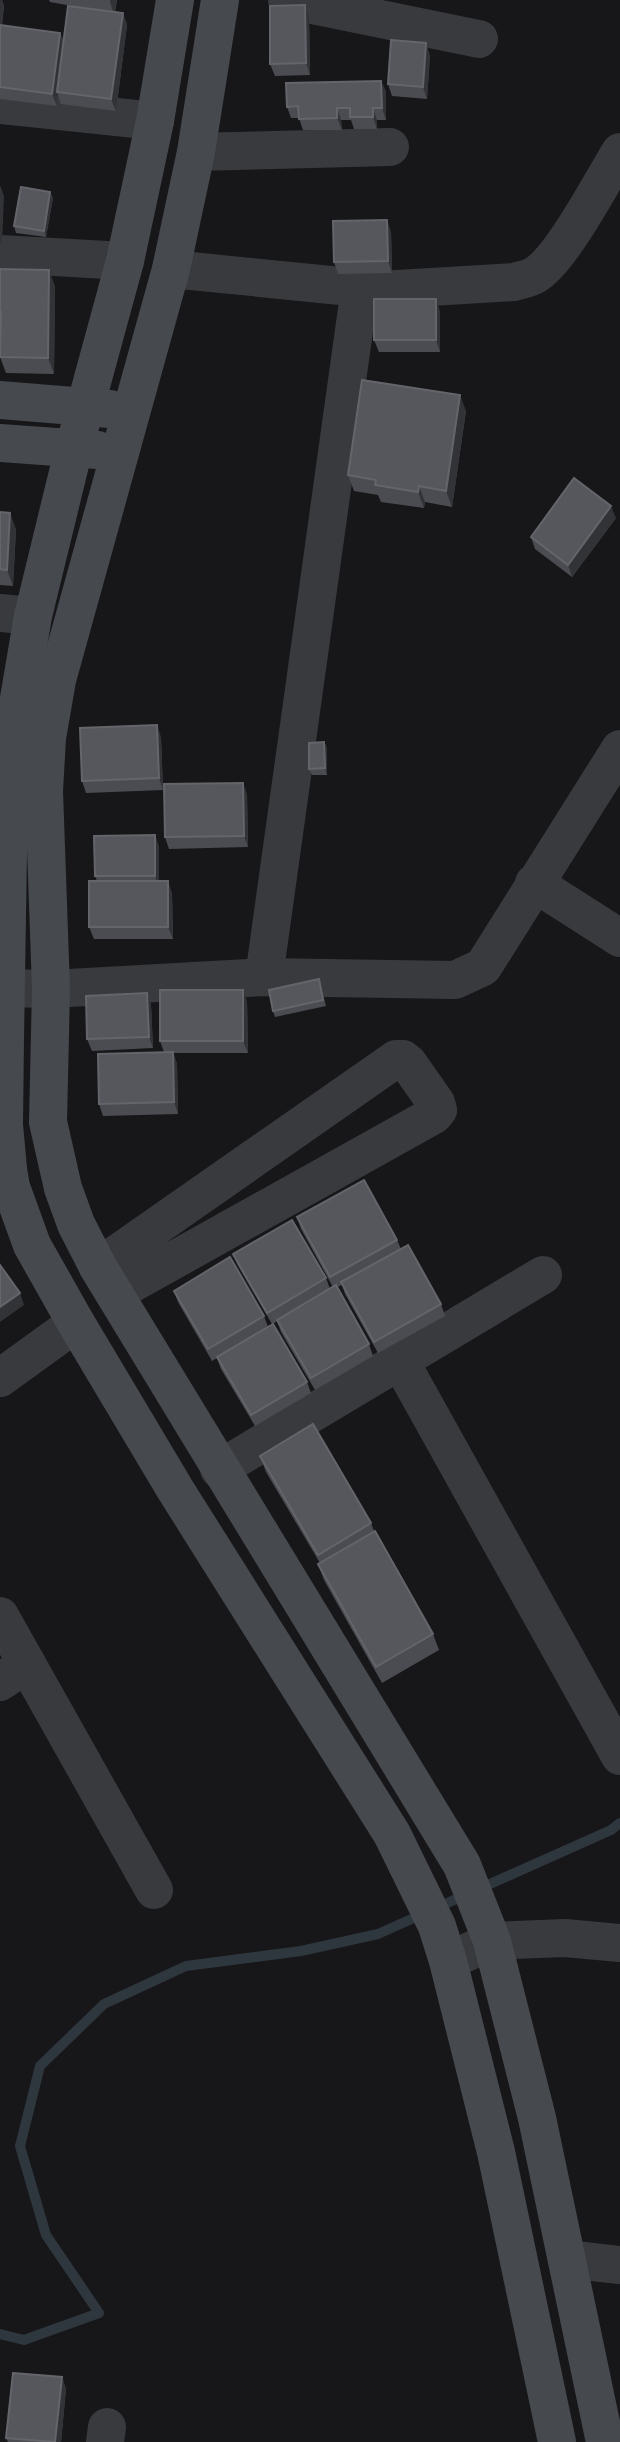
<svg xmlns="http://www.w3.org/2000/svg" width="620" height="2442" font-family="'Public Sans',sans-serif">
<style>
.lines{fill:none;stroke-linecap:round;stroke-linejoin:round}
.stream{stroke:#2e373d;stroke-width:10}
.street{stroke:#383a3e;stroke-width:38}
.secondary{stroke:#46494e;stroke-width:38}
.wall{fill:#4b4c51}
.shaded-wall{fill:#323336}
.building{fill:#55575c;stroke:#63656b;stroke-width:2}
</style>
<rect width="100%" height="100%" fill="#171719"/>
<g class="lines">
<polyline class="stream" points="0,2334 24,2340 99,2313 46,2235 20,2146 40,2066 104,2004 186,1966 301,1951 378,1934 611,1830 620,1823"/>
<g class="street">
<polyline points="287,0 479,39"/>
<polyline points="0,105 155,121"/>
<polyline points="196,152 390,147"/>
<polyline points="0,254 125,261"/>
<polyline points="171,269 381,290"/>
<polyline points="0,613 33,616"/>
<polyline points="534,883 620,938"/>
<path d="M264 977 357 309 366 300 381 290 514 282C520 280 529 279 535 275 561 260 603 180 620 152"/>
<polyline points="0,988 51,989 264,977 455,980 483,967 620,749"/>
<polyline points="98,1267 396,1059 403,1059 408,1063 436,1103 438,1110 434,1115 115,1293"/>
<polyline points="400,1361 620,1756"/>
<polyline points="0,1378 76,1323"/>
<polyline points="219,1469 543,1275"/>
<polyline points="0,1616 154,1890"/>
<polyline points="0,1682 27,1664"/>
<polyline points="448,1961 492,1941 565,1938 620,1943"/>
<polyline points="567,2259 620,2265"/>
<polyline points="105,2442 107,2427"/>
</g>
<g class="secondary">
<polyline points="175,0 155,121 125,261 74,448 33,616 15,722 9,792 5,1039 4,1125 8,1169 11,1187 32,1245 76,1323 175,1489 392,1834 437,1926 448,1961 496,2152 557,2442"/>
<polyline points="220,0 196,152 171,269 57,680 47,738 44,791 51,989 48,1122 63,1188 76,1224 98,1267 462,1865 492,1941 537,2118 605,2442"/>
<polyline points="0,400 110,409"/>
<polyline points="0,443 98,450"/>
</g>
</g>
<g class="wall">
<polygon points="0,0 2,0 4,6 2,25 60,33 64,42 84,8 50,2 49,0 117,0 115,12 123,13 127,25 116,111 61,104 58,95 57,106 0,99"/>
<polygon points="309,17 310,75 275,76 270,64"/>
<polygon points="430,55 427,99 392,96 388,84"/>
<polygon points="381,81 386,92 386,120 377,120 377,129 354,129 351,120 341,120 342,130 303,130 299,118 291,118 287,107"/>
<polygon points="50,192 53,198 46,237 16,233 14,226"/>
<polygon points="391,232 392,273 338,274 334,262"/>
<polygon points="0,269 55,286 54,374 6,373 0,357"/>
<polygon points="440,311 440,352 379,352 374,340"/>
<polygon points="466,411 452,507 425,502 424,508 381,502 378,495 354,491 348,475"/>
<polygon points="0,512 16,529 13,586 0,585"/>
<polygon points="616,518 572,577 535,549 531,537"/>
<polygon points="161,737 163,790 86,793 82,781"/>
<polygon points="324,742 327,748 327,775 312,775 309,769"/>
<polygon points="247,794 248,847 169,849 165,837"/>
<polygon points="155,835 159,847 159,881 172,893 173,939 94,939 89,927 97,881 95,876"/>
<polygon points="319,979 326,1006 275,1017 273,1011"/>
<polygon points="147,993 151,1005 153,1048 92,1051 87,1039"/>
<polygon points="247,1001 248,1053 173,1053 177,1064 178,1114 103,1116 99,1104 164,1052 160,1041"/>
<polygon points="297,1217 397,1240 401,1249 441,1304 445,1316 378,1353 345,1294 342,1285 337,1287 369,1344 373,1356 315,1390 281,1332 277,1321 273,1324 307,1382 311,1393 255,1426 221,1369 217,1358 212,1361 178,1302 174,1291 264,1316 268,1327 272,1324 238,1266 233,1254 326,1278 330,1289 333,1287 301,1229"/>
<polygon points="260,1456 371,1523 374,1531 433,1634 439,1650 382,1683 324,1580 318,1564 320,1563 266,1472"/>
<polygon points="62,2377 66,2389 61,2442 8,2442 6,2438"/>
</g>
<g class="shaded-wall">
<polygon points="0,0 2,0 4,6 0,37"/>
<polygon points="110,0 117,0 114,14 110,2"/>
<polygon points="305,5 309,17 310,75 306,63"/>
<polygon points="123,13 127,25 116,111 111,99"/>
<polygon points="60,33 65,45 57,92 58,95 57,106 52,94"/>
<polygon points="426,43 430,55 427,99 423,87"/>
<polygon points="381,81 386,92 386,120 382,108"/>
<polygon points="337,108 341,120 342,130 337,118"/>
<polygon points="373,108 377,120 377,129 373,117"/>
<polygon points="0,185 4,196 2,245 0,240"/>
<polygon points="50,192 53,198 46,237 44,231"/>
<polygon points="387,220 391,232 392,273 388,261"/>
<polygon points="49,270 55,286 54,374 48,358"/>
<polygon points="436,299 440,311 440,352 436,340"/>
<polygon points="460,395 466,411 452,507 446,491"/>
<polygon points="419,486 425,502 424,508 418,492"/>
<polygon points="611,506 616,518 572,577 568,565"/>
<polygon points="10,513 16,529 13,586 7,570"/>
<polygon points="157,725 161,737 163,790 159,778"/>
<polygon points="324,742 327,748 327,775 325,768"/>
<polygon points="243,783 247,794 248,847 244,836"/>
<polygon points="155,835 159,847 159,888 155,876"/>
<polygon points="168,881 172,893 173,939 168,927"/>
<polygon points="243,990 247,1001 248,1053 243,1041"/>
<polygon points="147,993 151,1005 153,1048 149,1037"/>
<polygon points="173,1052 177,1064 178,1114 174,1102"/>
<polygon points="20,1293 24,1305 0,1322 0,1307"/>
<polygon points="62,2377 66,2389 61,2442 55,2442"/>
</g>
<g class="building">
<polygon points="305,5 306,63 270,64 270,6"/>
<polygon points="68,6 123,13 111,99 57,92"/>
<polygon points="0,25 60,33 52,94 0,87"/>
<polygon points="391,40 426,43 423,87 388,84"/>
<polygon points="381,81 382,108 373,108 373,117 350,117 350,108 337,108 337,118 299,119 298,106 287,107 286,83"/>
<polygon points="21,187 50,192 44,231 14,226"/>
<polygon points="387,220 388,261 334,262 333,221"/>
<polygon points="0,269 49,270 48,358 0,357 1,312 0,312"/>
<rect x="374" y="299" width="62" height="41"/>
<polygon points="362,380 460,395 446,491 419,486 418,492 375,485 376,480 348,475"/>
<polygon points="574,478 611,506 568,565 531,537"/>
<polygon points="0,512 10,513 7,570 0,569"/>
<polygon points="157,725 159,778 82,781 80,728"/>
<polygon points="324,742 325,768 309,769 309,743"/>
<polygon points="243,783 244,836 165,837 164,784"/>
<polygon points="155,835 155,876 95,876 94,836"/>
<rect x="89" y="881" width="79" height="46"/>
<polygon points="319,979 323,1000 273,1011 269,990"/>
<rect x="160" y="990" width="83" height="51"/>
<polygon points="147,993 149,1037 87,1039 86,996"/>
<polygon points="173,1052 174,1102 99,1104 98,1054"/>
<polygon points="364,1180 397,1240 330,1277 297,1217"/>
<polygon points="292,1220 326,1278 267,1313 233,1254"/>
<polygon points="408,1245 441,1304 374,1342 341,1282"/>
<polygon points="230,1257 264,1316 208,1349 174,1291"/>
<polygon points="0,1265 20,1293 0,1307"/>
<polygon points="336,1285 369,1344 311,1378 277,1320"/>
<polygon points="273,1324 307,1382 251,1415 217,1357"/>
<polygon points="313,1424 371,1523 318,1555 260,1456"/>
<polygon points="375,1531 433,1634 376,1667 318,1564"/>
<polygon points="13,2373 62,2377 55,2442 6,2438"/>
</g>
</svg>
